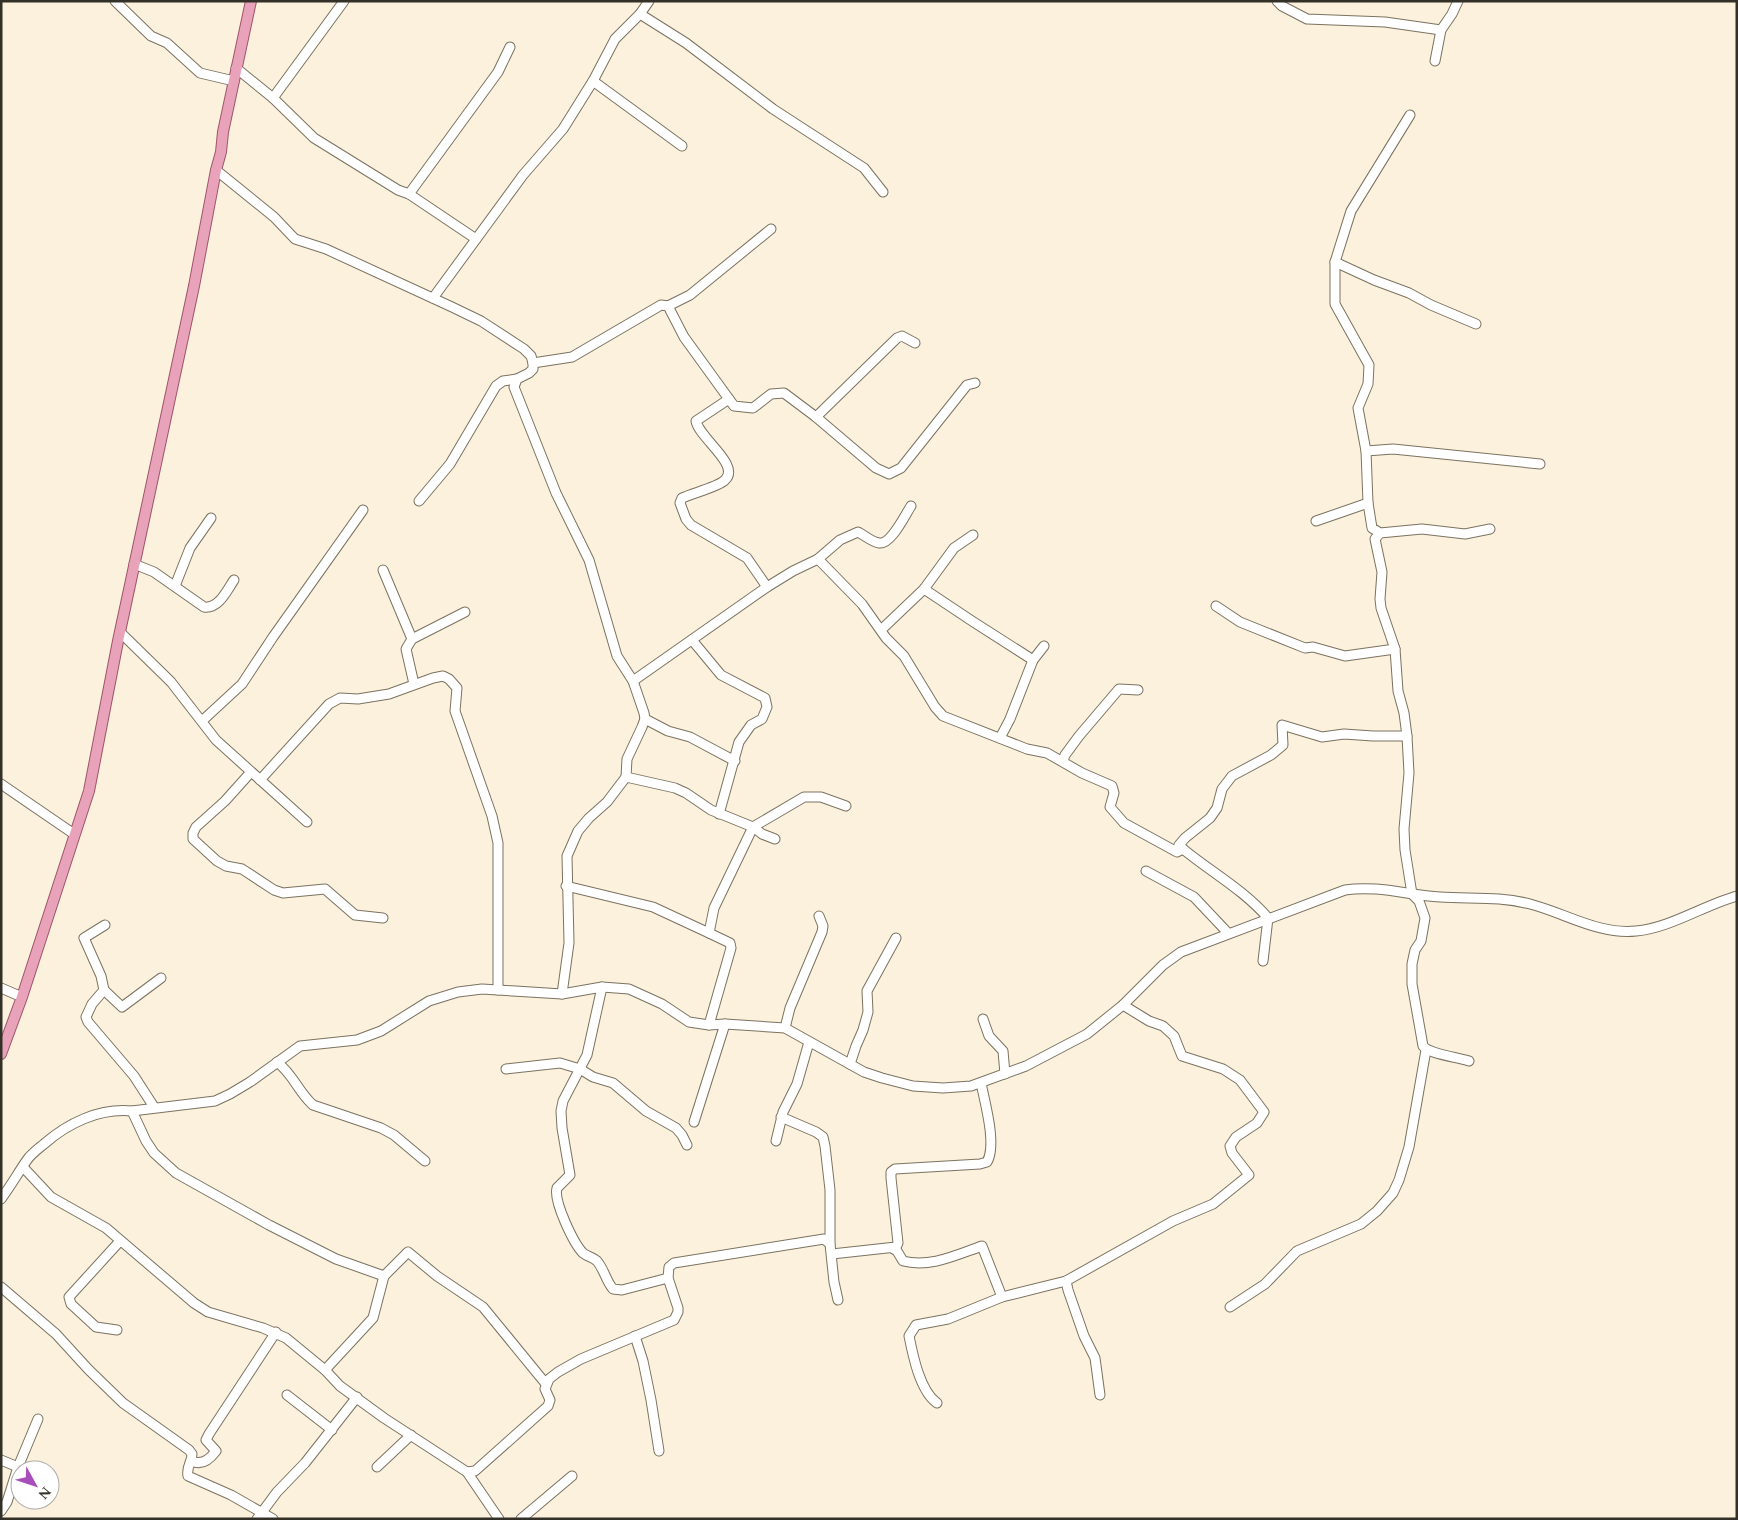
<svg xmlns="http://www.w3.org/2000/svg" width="1738" height="1520" font-family="Spectral,serif">
<style>
.lines{fill:none;stroke-linecap:round;stroke-linejoin:round}
.minor-casing{stroke:#7b7260;stroke-width:11}
.major-casing{stroke:#9f5369;stroke-width:12}
.minor{stroke:#fff;stroke-width:9}
.major{stroke:#e8a3ba;stroke-width:10}
</style>
<rect width="100%" height="100%" fill="#fbf1dd"/>
<g class="lines">
<defs>
<g id="minor">
<polyline points="115,1 151,36 167,43 200,73 234,81"/>
<polyline points="1277,1 1282,6 1307,19 1385,22 1441,30"/>
<polyline points="640,14 649,1"/>
<polyline points="1435,61 1441,30 1452,14 1458,1"/>
<polyline points="236,68 273,98 314,138 398,190 409,194 476,239"/>
<polyline points="593,81 682,146"/>
<polyline points="273,98 344,1"/>
<polyline points="216,170 274,217 295,239 326,249 452,307 481,321 524,349 531,356 533,363 533,369 529,373 517,379 514,387 556,493 589,560 617,656 633,681 644,713 645,719 642,727 627,759 626,777"/>
<polyline points="409,194 498,72 510,47"/>
<polyline points="1335,262 1374,280 1409,293 1431,305 1476,324"/>
<polyline points="433,298 523,175 563,129 593,81 615,39 640,14 686,43 773,109 864,168 883,192"/>
<polyline points="668,306 690,295 771,229"/>
<polyline points="533,363 572,357 661,305 668,306 684,337 734,406 753,408 771,394 784,393 816,417 876,468 889,474 901,468 967,385 975,383"/>
<path d="M729 399 696 421C699 438 741 465 725 480 718 487 693 493 682 498L680 503 686 519 691 525 747 558 767 587"/>
<polyline points="816,417 897,338 902,336 915,343"/>
<polyline points="1366,451 1393,449 1540,464"/>
<polyline points="419,501 450,464 496,386 503,381 517,379"/>
<polyline points="1316,521 1368,503"/>
<polyline points="1380,533 1372,528 1368,503 1366,451 1358,408 1368,384 1369,365 1335,304 1335,262 1351,211 1410,115"/>
<polyline points="818,559 862,604 886,638 904,656 935,707 943,716 1027,749 1047,753 1082,773 1112,786 1114,793 1110,807 1124,823 1177,852 1183,849 1179,845 1185,838 1210,818 1217,808 1222,789 1232,776 1271,755 1283,745 1282,725 1322,737 1344,734 1373,736 1407,736"/>
<path d="M134 564 154 572 204 607C219 609 227 590 234 580"/>
<polyline points="383,570 412,639"/>
<polyline points="175,586 190,548 211,518"/>
<polyline points="924,589 972,621 1033,660"/>
<polyline points="1216,606 1240,622 1305,648 1313,647 1345,656 1395,649"/>
<polyline points="881,630 924,589 954,548 973,535"/>
<polyline points="120,632 171,682 216,740 307,822"/>
<polyline points="692,640 721,675 765,698 767,707 762,719 751,725 739,742 719,814"/>
<path d="M633 681 767 587 793 571 818 559 840 540 858 532C864 535 872 542 879 543 891 545 905 515 911 506"/>
<polyline points="414,684 406,649 412,639 465,612"/>
<polyline points="645,719 668,731 690,737 735,761"/>
<polyline points="202,721 242,684 273,637 363,510"/>
<polyline points="1000,738 1010,719 1033,660 1044,646"/>
<polyline points="1063,761 1065,755 1079,736 1119,689 1138,690"/>
<polyline points="251,772 225,801 196,827 193,833 193,839 217,861 226,866 242,869 274,890 283,893 325,889 355,915 383,918"/>
<polyline points="260,780 329,704 340,698 358,699 389,694 433,678 443,676 449,679 457,688 455,711 492,816 498,843 498,990"/>
<polyline points="1,784 74,834"/>
<path d="M1183 849C1211 872 1244 890 1268 918L1263 961"/>
<polyline points="1146,871 1194,897 1228,933"/>
<polyline points="566,886 653,907 709,933 714,908 753,827 804,797 821,797 846,806"/>
<polyline points="105,925 84,938 101,976 104,990 92,1004 86,1017 88,1022 134,1076 154,1107"/>
<polyline points="709,933 730,943 731,948 709,1025"/>
<path d="M602 987 587 1055 563 1101 561 1111 562 1128 570 1175 557 1188C553 1201 574 1244 583 1253 588 1257 593 1257 597 1261 604 1269 606 1281 613 1289L622 1290 668 1278"/>
<polyline points="1,988 22,997"/>
<polyline points="104,990 122,1007 161,978"/>
<polyline points="562,994 569,943 567,856 578,831 589,818 607,802 626,777 675,788 686,793 711,810 753,827 762,834 775,839"/>
<polyline points="983,1019 989,1036 1003,1051 1005,1074"/>
<polyline points="785,1028 790,1008 822,932 823,926 819,916"/>
<path d="M1469 1061C1457 1057 1429 1054 1423 1046L1412 984V964L1415 950 1421 941 1425 918 1419 901 1412 894 1405 850 1404 829 1409 773 1407 736 1404 713 1398 691 1395 649 1381 608 1380 599 1382 572 1375 539 1380 533 1422 529 1465 534 1490 529"/>
<path d="M277 1062C294 1075 298 1092 313 1105L381 1128 394 1135 425 1161"/>
<polyline points="850,1064 856,1046 863,1030 868,1012 867,991 896,938"/>
<polyline points="506,1069 560,1063 580,1069 593,1077 613,1083 646,1111 676,1128 682,1135 687,1145"/>
<polyline points="132,1111 146,1141 154,1153 176,1173 269,1225 336,1259 384,1276"/>
<polyline points="781,1117 816,1132 823,1137 825,1146 830,1190 830,1244"/>
<polyline points="694,1122 725,1024"/>
<polyline points="776,1141 783,1112 797,1084 809,1042"/>
<polyline points="23,1167 51,1197 106,1228 194,1303 208,1312 263,1328 286,1338 325,1370 340,1386 384,1418 467,1472 499,1519"/>
<path d="M1 1199C10 1187 18 1173 27 1160 31 1154 38 1149 44 1144 68 1123 99 1108 132 1111L215 1101 230 1094 250 1082 300 1046 357 1040 381 1031 429 1001 458 992 482 989 562 994 602 987 629 989 662 1004 689 1022 709 1025 725 1024 785 1028 864 1072 882 1078 913 1086 943 1088 971 1086 1026 1066 1087 1034 1123 1005 1163 965 1181 952 1345 890C1377 885 1408 895 1440 897 1470 899 1500 896 1530 904 1565 913 1599 935 1636 931 1670 928 1704 905 1737 896"/>
<path d="M892 1248 897 1251 903 1261C930 1268 956 1255 982 1246L1002 1297"/>
<path d="M832 1254 896 1247 898 1243 891 1178V1172L895 1169 980 1164 987 1162C997 1145 985 1103 981 1083"/>
<polyline points="1066,1281 1068,1290 1084,1336 1095,1358 1100,1395"/>
<path d="M1 1287 56 1334 88 1369 123 1403 189 1450 192 1454C192 1463 186 1466 188 1476L231 1495 273 1519"/>
<polyline points="1230,1307 1265,1284 1297,1251 1361,1224 1377,1211 1393,1193 1399,1180 1409,1147 1426,1050"/>
<polyline points="117,1330 96,1327 71,1304 69,1297 120,1241"/>
<polyline points="635,1336 643,1361 651,1400 659,1451"/>
<polyline points="325,1370 373,1318 384,1276 408,1252 437,1276 483,1307 546,1384"/>
<polyline points="287,1395 332,1430"/>
<path d="M937 1403C920 1391 913 1356 909 1336L916 1325 948 1319 1002 1297 1066 1281 1173 1221 1213 1204 1249 1175 1232 1153 1230 1146 1236 1137 1257 1123 1264 1112 1240 1080 1223 1069 1182 1056 1174 1036 1163 1026 1149 1021 1123 1005"/>
<polyline points="1,1460 18,1467 7,1502 1,1511"/>
<path d="M192 1461C202 1466 210 1459 216 1451L206 1440 209 1434 276 1332"/>
<polyline points="18,1467 38,1419"/>
<polyline points="377,1467 411,1435"/>
<polyline points="467,1472 475,1471 548,1406 550,1400 545,1389 549,1379 558,1372 581,1359 674,1320 678,1312 678,1308 668,1278 669,1267 674,1263 824,1239 830,1244 834,1282 838,1300"/>
<polyline points="257,1519 277,1492 305,1463 357,1397"/>
<polyline points="521,1519 572,1476"/>
</g>
<polyline id="major" points="1,1054 22,997 89,791 118,641 194,286 216,170 221,152 223,132 251,1"/>
</defs>
<use href="#minor" class="minor-casing"/>
<use href="#major" class="major-casing"/>
<use href="#minor" class="minor"/>
<use href="#major" class="major"/>
</g>
<rect width="1738" height="1520" fill="none" stroke="#333028" stroke-width="5"/>
<g transform="translate(35 1485) rotate(130)"><circle r="24" fill="#ffffff" stroke="#adaca9"/>
<path d="M0-4L9 19L0 12L-9 19Z" fill="#a74ebb"/>
<text y="-8" font-size="14" font-weight="bold" text-anchor="middle" fill="#333028">N</text>
</g>
</svg>
